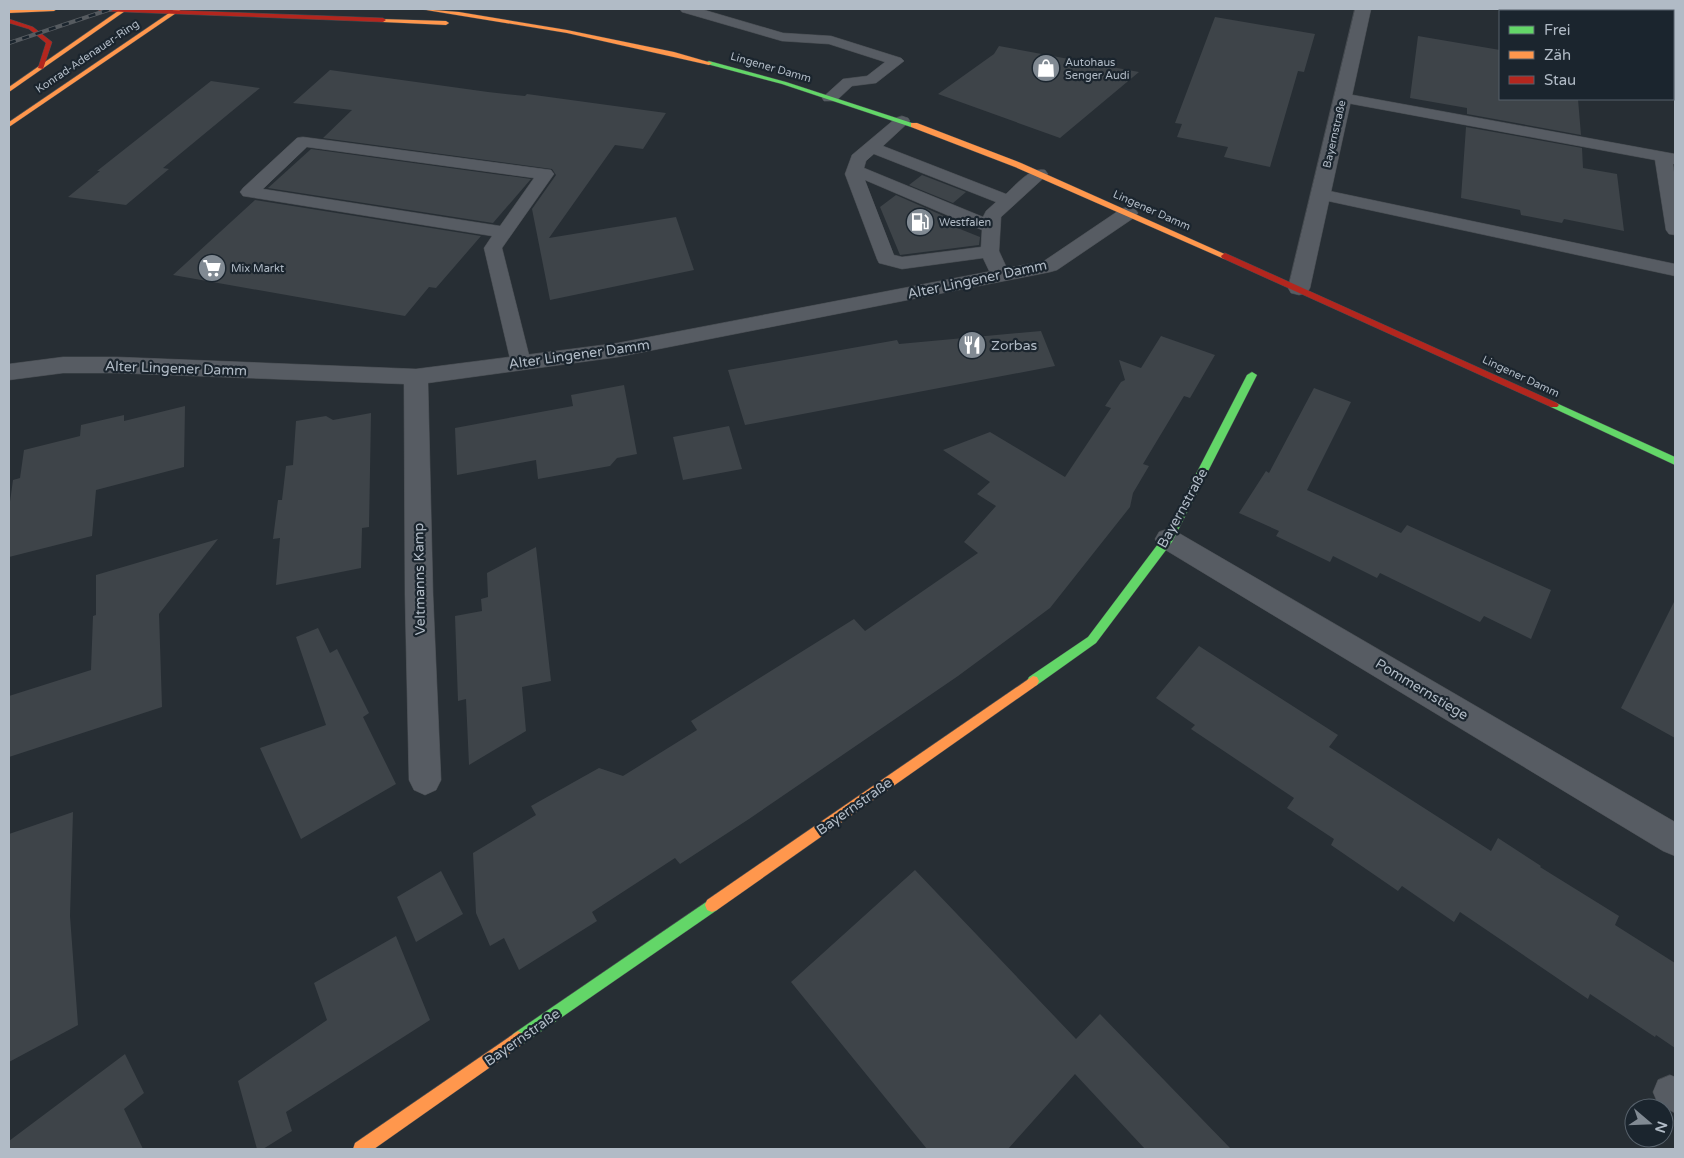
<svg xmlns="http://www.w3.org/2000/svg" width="1684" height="1158" font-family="'Varela Round',sans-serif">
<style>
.building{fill:#3e4449}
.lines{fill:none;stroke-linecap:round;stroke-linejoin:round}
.lane-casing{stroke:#454a4f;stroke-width:1}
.street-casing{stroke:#454a4f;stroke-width:1}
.fast-casing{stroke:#454a4f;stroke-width:1}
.slow-casing{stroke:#454a4f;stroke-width:1}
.jam-casing{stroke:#454a4f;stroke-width:1}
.lane{fill:#575c63;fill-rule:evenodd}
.street{fill:#575c63;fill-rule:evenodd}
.fast{fill:#63d668;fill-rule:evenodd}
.slow{fill:#ff974d;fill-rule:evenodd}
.jam{fill:#b3261e;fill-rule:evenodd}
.rail-casing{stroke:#565b60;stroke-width:4}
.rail{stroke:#1b252e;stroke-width:2.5;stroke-dasharray:7;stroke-linecap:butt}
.labels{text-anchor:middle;stroke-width:4.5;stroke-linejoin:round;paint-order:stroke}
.far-street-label{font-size:11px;fill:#b1bbc6;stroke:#1b252e}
.far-poi-label{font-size:11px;fill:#b1bbc6;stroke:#1b252e;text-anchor:start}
.street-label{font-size:14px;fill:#b1bbc6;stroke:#1b252e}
.poi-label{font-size:14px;fill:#b1bbc6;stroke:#1b252e;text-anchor:start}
</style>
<rect width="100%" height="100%" fill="#272e34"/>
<g class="building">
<polygon points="1215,17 1315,34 1304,72 1298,71 1270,167 1224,157 1228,147 1177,137 1182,124 1175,123"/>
<polygon points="1418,36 1500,50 1500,99 1578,99 1581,135 1467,114 1467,108 1410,98"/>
<polygon points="999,46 1139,72 1060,138 938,94 994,54"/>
<polygon points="330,70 488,92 525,96 527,94 666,113 643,149 615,145 549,238 676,217 694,270 550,300 532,209 556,175 552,169 323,138 352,110 293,103"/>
<polygon points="211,81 260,88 163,168 169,169 126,205 68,197 100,171 97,171"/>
<polygon points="1466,127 1582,148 1583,168 1617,174 1624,231 1564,219 1562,223 1521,215 1520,210 1461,198"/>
<polygon points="311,149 531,179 493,223 268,188"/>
<polygon points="922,175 966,192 953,203 909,185"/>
<polygon points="896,195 955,221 950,225 980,237 979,245 900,255 880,207"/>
<polygon points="255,200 481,236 436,288 429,287 405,316 173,275"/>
<polygon points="1041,331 1055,366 745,425 728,370 897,340 899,344"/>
<polygon points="1161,336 1215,355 1190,398 1184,396 1143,464 1149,466 1133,493 1130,507 1050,608 958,676 749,819 680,864 675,858 592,912 597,921 519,970 504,938 490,946 476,913 473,853 536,815 531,806 599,768 623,776 697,730 691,721 854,619 865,631 978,553 964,542 996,506 977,494 990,482 943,450 990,432 1065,477 1111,408 1105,406 1121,382 1125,380 1119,360 1141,368"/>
<polygon points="624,385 637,454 617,458 610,466 538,479 536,460 457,475 455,428 573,406 571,395"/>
<polygon points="1314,388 1351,402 1307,490 1401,533 1407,525 1551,590 1531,639 1484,616 1480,622 1380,573 1377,578 1333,556 1330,562 1276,536 1279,531 1239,513 1266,471 1269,473"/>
<polygon points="185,406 184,467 96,490 92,536 9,557 9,509 13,480 20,478 24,450 80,436 81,425 124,415 124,421"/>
<polygon points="371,413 369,527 362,528 361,568 276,585 280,538 273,539 278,500 282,500 286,466 293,465 296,421 326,416 333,420"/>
<polygon points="729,426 742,469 683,480 673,437"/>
<polygon points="218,539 159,614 162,707 9,757 9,696 91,670 93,616 96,615 96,575"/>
<polygon points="536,547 551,681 522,687 526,731 469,765 466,699 458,701 455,616 482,611 481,599 488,597 487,573"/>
<polygon points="1675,600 1675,738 1621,708"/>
<polygon points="318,628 330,653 337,649 369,713 363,717 396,784 301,839 260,748 326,725 296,637"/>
<polygon points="1199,646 1338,735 1329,747 1491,851 1498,838 1541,866 1540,867 1619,916 1615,925 1675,963 1675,1048 1656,1035 1655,1037 1590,994 1588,999 1460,912 1454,922 1402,886 1398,891 1331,845 1334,839 1287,808 1294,798 1191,729 1195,725 1156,698"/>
<polygon points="73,812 70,916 78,1025 9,1062 9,834"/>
<polygon points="915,870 1076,1039 1100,1014 1231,1149 1145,1149 1075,1074 1008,1149 927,1149 791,982"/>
<polygon points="441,871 463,914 416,942 397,897"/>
<polygon points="396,936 430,1020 286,1112 292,1131 263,1149 257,1149 238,1081 327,1020 314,983"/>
<polygon points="125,1054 144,1093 124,1109 143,1149 9,1149 9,1141"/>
</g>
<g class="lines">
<defs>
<g id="lane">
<polygon points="680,9 701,9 783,33 831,36 901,58 904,61 876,83 852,86 836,101 824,101 822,98 843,79 867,76 885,62 829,44 782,41 682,12"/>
<polygon points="1342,93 1675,154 1675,164 1673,164 1675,179 1675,235 1669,234 1666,230 1655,160 1336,101 1334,98 1336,95"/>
<path d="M902 116 908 118 910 121 883 146 1006 194C1017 184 1030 167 1045 170L1048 174 1001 217 999 251 1010 275 1007 279 1000 281 993 279 983 258 902 269 879 263 877 259 845 174 852 155 896 118ZM874 154 996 202 986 211 983 217 864 168 866 161ZM865 180 982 230 981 247 902 257 894 255Z"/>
<path d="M303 137 551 170 554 174 502 248 531 363 528 368 521 370 514 368 511 363 484 248 492 236 243 196 240 192 243 188 297 138ZM307 147 534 178 500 226 263 189Z"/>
<polygon points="1320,189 1675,264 1675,276 1314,198 1311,194 1314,190"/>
<polygon points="1670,1075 1675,1077 1675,1113 1658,1104 1653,1092 1658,1080"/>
</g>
<g id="street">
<polygon points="1355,9 1371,9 1310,288 1307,293 1299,295 1291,293 1288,288"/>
<polygon points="1128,207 1135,209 1138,213 1135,217 1057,270 1050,272 618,357 428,383 433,595 441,780 436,790 425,795 414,790 409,780 405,595 404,384 117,373 63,373 9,380 9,364 63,357 117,357 416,369 618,343 1044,261 1121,209"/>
<polygon points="1168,529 1177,532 1675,822 1675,856 1663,851 1159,546 1155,539 1159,532"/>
</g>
<g id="fast">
<polygon points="709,61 786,82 918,125 911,127 782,84 707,64 707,62"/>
<polygon points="1252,372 1257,375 1172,542 1096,643 1037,685 1033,686 1029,685 1027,681 1029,677 1088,637 1164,536 1247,375"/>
<polygon points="1554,402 1675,457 1675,465 1551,407 1549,405 1551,403"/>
<polygon points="712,898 717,900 719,905 717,910 523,1044 518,1047 513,1044 510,1039 513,1034"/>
</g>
<g id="slow">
<polygon points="9,9 57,9 54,11 9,13"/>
<polygon points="121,9 128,9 9,92 9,87"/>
<polygon points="175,9 182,9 9,127 9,122"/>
<polygon points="420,9 459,12 567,30 674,52 712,63 709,65 567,33"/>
<polygon points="381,19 446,21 449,23 446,25 383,22 381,21"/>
<polygon points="911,123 917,123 1021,163 1229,256 1225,259 1222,258 1015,167 911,127"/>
<polygon points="1033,676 1037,677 1039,681 1037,685 717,910 712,912 707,910 705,905 707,900"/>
<polygon points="518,1031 523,1034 526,1039 523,1044 374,1149 353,1149 355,1143"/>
</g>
<g id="jam">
<polygon points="97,9 143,9 383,18 386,20 383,22 100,11"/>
<polygon points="9,19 33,27 52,42 43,69 38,68 46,43 29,29 9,23"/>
<polygon points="1225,253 1557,403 1559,405 1557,407 1551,407 1222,258 1221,256"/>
</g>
</defs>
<use href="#lane" class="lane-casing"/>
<use href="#street" class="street-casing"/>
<use href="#fast" class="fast-casing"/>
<use href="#slow" class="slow-casing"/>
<use href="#jam" class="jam-casing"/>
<use href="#lane" class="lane"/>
<use href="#street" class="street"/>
<use href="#fast" class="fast"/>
<use href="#slow" class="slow"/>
<use href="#jam" class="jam"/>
<defs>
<polyline id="rail" points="9,43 111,9"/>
</defs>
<use href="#rail" class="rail-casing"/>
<use href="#rail" class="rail"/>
</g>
<defs>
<symbol id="shop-disc" viewBox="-11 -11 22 22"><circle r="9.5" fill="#818a93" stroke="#1b252e"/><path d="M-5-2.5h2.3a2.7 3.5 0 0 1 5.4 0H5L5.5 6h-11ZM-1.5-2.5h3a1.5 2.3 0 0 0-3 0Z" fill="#fff"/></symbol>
<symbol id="fuel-disc" viewBox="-11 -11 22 22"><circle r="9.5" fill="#818a93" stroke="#1b252e"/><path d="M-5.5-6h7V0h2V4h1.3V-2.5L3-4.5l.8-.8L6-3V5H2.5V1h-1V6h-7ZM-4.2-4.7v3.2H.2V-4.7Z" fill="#fff"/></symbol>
<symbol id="supermarket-disc" viewBox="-11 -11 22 22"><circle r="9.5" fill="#818a93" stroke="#1b252e"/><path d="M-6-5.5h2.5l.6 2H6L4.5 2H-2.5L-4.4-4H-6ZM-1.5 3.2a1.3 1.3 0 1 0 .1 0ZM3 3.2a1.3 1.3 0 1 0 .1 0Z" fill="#fff"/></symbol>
<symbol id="restaurant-disc" viewBox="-11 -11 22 22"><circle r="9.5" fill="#818a93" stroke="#1b252e"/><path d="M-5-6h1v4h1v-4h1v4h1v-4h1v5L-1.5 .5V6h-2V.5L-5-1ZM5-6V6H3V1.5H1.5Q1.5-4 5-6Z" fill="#fff"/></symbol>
</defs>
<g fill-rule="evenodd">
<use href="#shop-disc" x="1030" y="52" width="32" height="32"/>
<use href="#fuel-disc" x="904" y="206" width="32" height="32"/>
<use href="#supermarket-disc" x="196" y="252" width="32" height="32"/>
<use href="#restaurant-disc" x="956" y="329" width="32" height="32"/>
</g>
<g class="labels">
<g class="far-street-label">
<text transform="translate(87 56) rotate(-34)" y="4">Konrad-Adenauer-Ring</text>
<text transform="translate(771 67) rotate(16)" y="4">Lingener Damm</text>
<text transform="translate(1334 134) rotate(-77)" y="4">Bayernstraße</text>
<text transform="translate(1152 210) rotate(24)" y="4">Lingener Damm</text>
<text transform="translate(1521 376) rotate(25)" y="4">Lingener Damm</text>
</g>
<g class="far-poi-label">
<text x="1065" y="66">Autohaus<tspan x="1065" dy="13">Senger Audi</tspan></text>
<text x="939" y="226">Westfalen</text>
<text x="231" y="272">Mix Markt</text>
</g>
<g class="street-label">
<text transform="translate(977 279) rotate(-12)" y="5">Alter Lingener Damm</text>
<text transform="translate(579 354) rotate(-8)" y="5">Alter Lingener Damm</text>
<text transform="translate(176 368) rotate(2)" y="5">Alter Lingener Damm</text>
<text transform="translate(1182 508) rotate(-61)" y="5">Bayernstraße</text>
<text transform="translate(419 579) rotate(-91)" y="5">Veltmanns Kamp</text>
<text transform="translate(1422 689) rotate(31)" y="5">Pommernstiege</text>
<text transform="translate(854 806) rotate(-35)" y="5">Bayernstraße</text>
<text transform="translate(522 1037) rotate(-35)" y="5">Bayernstraße</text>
</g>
<g class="poi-label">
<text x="991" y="350">Zorbas</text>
</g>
</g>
<rect width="1684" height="1158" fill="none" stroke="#b1bbc6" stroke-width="20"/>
<rect x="1499" y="10" width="175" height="90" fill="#1b252e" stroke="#57616b"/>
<rect x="1509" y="26" width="25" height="8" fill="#63d668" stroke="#57616b"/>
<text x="1544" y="35" font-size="15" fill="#b1bbc6">Frei</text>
<rect x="1509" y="51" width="25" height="8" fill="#ff974d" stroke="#57616b"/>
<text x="1544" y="60" font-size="15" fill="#b1bbc6">Zäh</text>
<rect x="1509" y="76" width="25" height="8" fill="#b3261e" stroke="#57616b"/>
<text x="1544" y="85" font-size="15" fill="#b1bbc6">Stau</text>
<g transform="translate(1649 1123) rotate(109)"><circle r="24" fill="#1b252e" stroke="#57616b"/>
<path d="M0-4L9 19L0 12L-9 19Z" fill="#818a93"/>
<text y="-8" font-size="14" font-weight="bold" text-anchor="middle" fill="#b1bbc6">N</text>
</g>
</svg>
